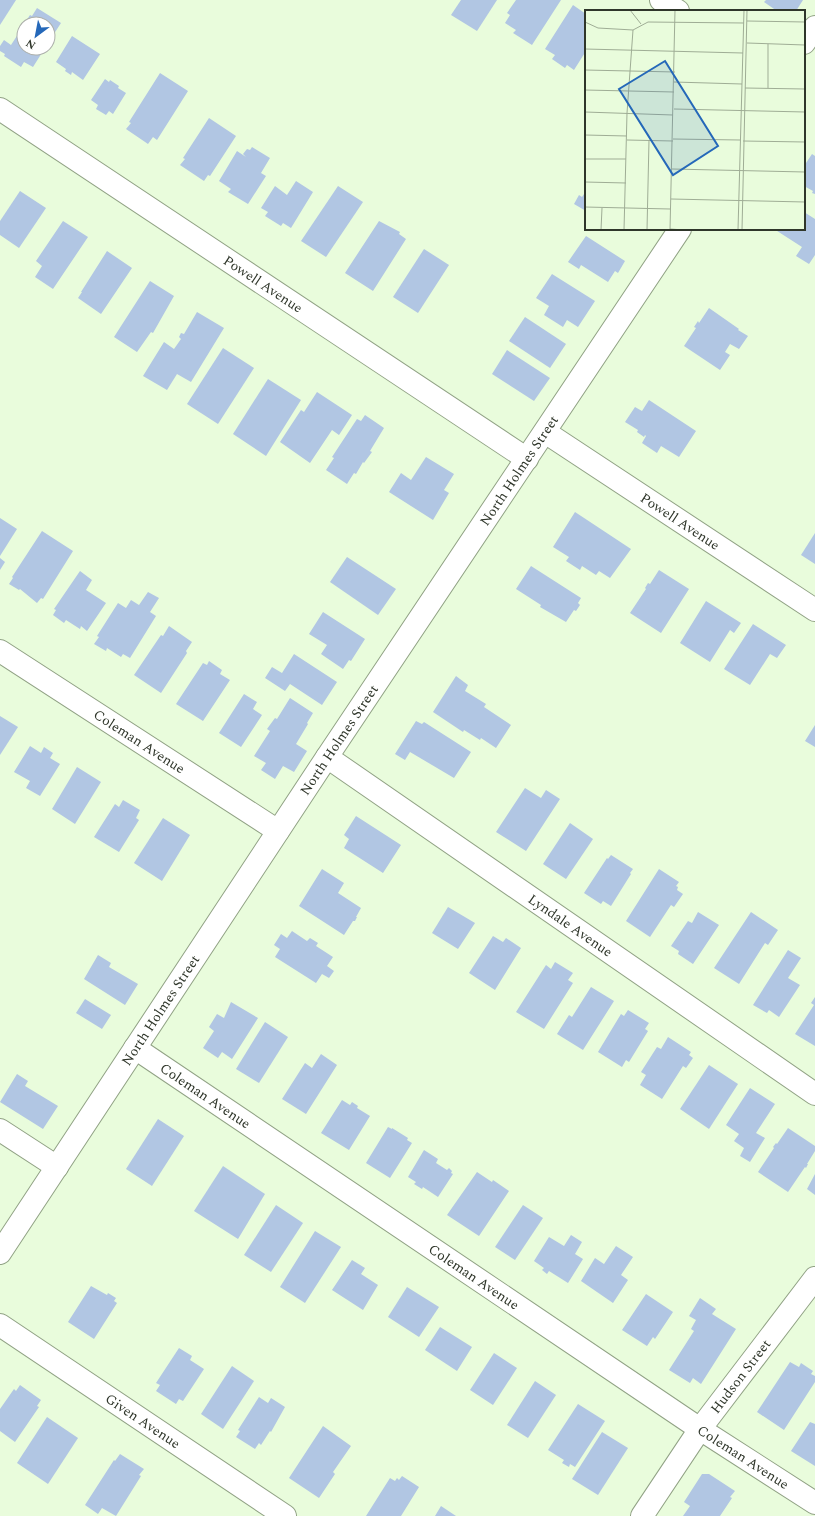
<svg xmlns="http://www.w3.org/2000/svg" width="815" height="1516" font-family="Spectral,serif">
<style>
.building{fill:#b1c6e3}
.lines{fill:none;stroke-linecap:round;stroke-linejoin:round}
.minor-casing{stroke:#91a285;stroke-width:24}
.tertiary-casing{stroke:#91a285;stroke-width:24}
.minor{stroke:#fff;stroke-width:22}
.tertiary{stroke:#fff;stroke-width:22}
.labels{text-anchor:middle;stroke-width:3;stroke-linejoin:round;paint-order:stroke}
.street-label{font-size:14px;fill:#2f362a;stroke:#fff}
.inset-road{fill:none;stroke:#9fad95;stroke-width:1}
.view{fill:#2568b9;fill-opacity:0.15;stroke:#2568b9;stroke-width:2}
.inset-edge{fill:none;stroke:#2f362a;stroke-width:2}
</style>
<rect width="100%" height="100%" fill="#e9fcdc"/>
<g class="building">
<polygon points="0,0 16,0 0,25"/>
<polygon points="461,0 497,0 477,31 451,15"/>
<polygon points="516,0 561,0 532,45 513,33 516,30 505,23 510,15 507,13"/>
<polygon points="766,0 803,0 796,11 777,11 764,2"/>
<polygon points="573,5 586,14 586,51 574,70 567,65 565,68 552,59 555,55 545,49"/>
<polygon points="37,8 61,23 48,43 48,24 24,24 30,15 32,16"/>
<polygon points="24,25 24,48 45,48 33,67 24,62 21,67 4,56 5,54 0,51 0,46 4,40 11,45"/>
<polygon points="72,36 100,54 83,80 72,72 71,75 65,71 66,69 56,62"/>
<polygon points="160,73 188,91 157,140 153,137 148,144 126,129 131,123 129,122"/>
<polygon points="105,79 109,82 110,80 119,86 118,88 126,93 113,114 109,111 106,115 96,109 98,105 91,100"/>
<polygon points="209,118 236,136 210,176 208,175 204,181 180,165 185,159 183,158"/>
<polygon points="252,147 270,158 261,173 266,176 248,204 228,192 231,189 219,181 237,151 246,157 243,154 247,149 250,150"/>
<polygon points="812,154 815,156 815,194 812,193 813,191 804,186 804,166"/>
<polygon points="296,181 313,192 291,228 283,223 281,226 265,216 268,212 261,208 275,186 287,195"/>
<polygon points="338,186 363,202 326,257 301,241"/>
<polygon points="20,191 46,208 19,248 0,235 0,221"/>
<polygon points="586,191 586,211 574,204 579,195 582,197"/>
<polygon points="804,212 815,219 815,255 809,264 796,256 802,247 774,229 804,229"/>
<polygon points="63,221 88,237 53,289 35,277 42,266 36,261"/>
<polygon points="379,221 400,232 399,234 406,239 373,291 345,273"/>
<polygon points="586,236 625,261 618,273 615,271 608,282 581,265 579,269 568,262"/>
<polygon points="424,249 449,265 418,313 393,297"/>
<polygon points="107,251 132,268 101,314 78,298 82,292 81,292"/>
<polygon points="552,274 595,301 578,327 567,320 563,327 544,315 549,306 536,298"/>
<polygon points="150,281 174,296 153,333 151,332 137,352 114,337"/>
<polygon points="709,308 739,329 738,330 748,336 739,349 730,344 725,352 730,355 720,370 684,346 696,328 694,327 698,321 699,323"/>
<polygon points="197,312 224,328 191,382 177,374 167,390 143,376 164,342 174,349 181,339 179,337 181,333 184,334"/>
<polygon points="525,317 566,344 550,368 509,341"/>
<polygon points="223,348 254,368 218,424 187,404"/>
<polygon points="507,350 550,378 534,401 492,374"/>
<polygon points="268,379 301,400 266,456 233,434"/>
<polygon points="317,392 352,415 339,435 332,430 310,463 280,442 301,410 304,412"/>
<polygon points="649,400 696,431 679,457 661,446 657,453 642,443 646,436 645,435 644,437 637,432 638,430 625,422 635,407 642,411"/>
<polygon points="365,415 384,428 370,451 372,452 364,463 363,462 356,474 354,473 347,484 326,470 334,458 332,457 357,419 361,421"/>
<polygon points="426,457 454,474 444,490 449,493 433,520 389,492 401,473 411,480"/>
<polygon points="575,512 631,549 610,578 599,571 596,575 582,566 580,570 566,561 569,557 553,547"/>
<polygon points="0,518 17,529 0,556"/>
<polygon points="42,531 73,551 43,599 41,598 37,603 20,589 19,590 9,584 13,578 12,577"/>
<polygon points="815,533 815,564 801,555"/>
<polygon points="347,557 396,589 378,615 330,582"/>
<polygon points="0,558 5,562 0,570"/>
<polygon points="531,566 581,598 578,603 580,605 576,611 574,610 566,622 540,607 541,605 516,589"/>
<polygon points="659,570 689,589 661,633 630,613 646,589 645,588 648,583 650,584"/>
<polygon points="80,571 92,580 86,590 106,603 87,631 81,626 80,629 66,620 64,623 53,615 56,610 54,609"/>
<polygon points="148,592 159,598 150,612 156,616 130,658 123,654 121,657 107,648 106,651 94,644 99,637 97,636 118,603 126,608 131,600 139,605"/>
<polygon points="706,601 741,623 734,633 730,630 710,662 680,643"/>
<polygon points="323,612 365,639 351,661 349,660 343,669 321,654 327,645 309,634"/>
<polygon points="753,624 786,645 777,658 770,654 750,685 724,669"/>
<polygon points="169,626 192,642 186,651 187,653 161,693 134,675 161,635 163,636"/>
<polygon points="294,654 337,682 322,705 290,684 285,691 265,678 272,667 282,673"/>
<polygon points="209,661 222,670 220,674 230,680 203,721 176,704 203,663 207,665"/>
<polygon points="456,676 468,685 465,691 486,704 484,707 511,725 496,748 481,738 480,740 464,730 463,732 433,712"/>
<polygon points="244,694 257,702 253,709 262,715 241,747 219,733"/>
<polygon points="290,698 313,713 307,723 308,724 296,744 307,751 294,772 283,766 275,779 261,770 266,763 254,756 270,731 267,729 275,718 277,719"/>
<polygon points="0,716 18,727 0,755"/>
<polygon points="416,721 422,724 424,722 471,752 454,778 410,752 405,760 395,754"/>
<polygon points="815,725 815,747 805,741"/>
<polygon points="30,746 41,753 44,747 53,753 50,758 60,764 40,796 26,788 30,781 14,772"/>
<polygon points="77,767 101,782 75,824 52,809"/>
<polygon points="525,788 541,798 546,790 560,799 526,851 496,832"/>
<polygon points="123,800 140,810 136,818 139,820 119,852 94,837 115,804 119,807"/>
<polygon points="356,816 401,845 383,873 344,848 349,839 344,835"/>
<polygon points="163,818 190,835 162,881 134,863"/>
<polygon points="570,823 593,839 566,879 543,864"/>
<polygon points="611,855 633,869 630,873 631,874 611,906 603,901 601,904 584,893 607,858 608,859"/>
<polygon points="322,869 344,883 338,893 361,908 356,917 357,917 355,921 353,921 344,935 299,906"/>
<polygon points="659,869 679,882 676,886 678,887 677,890 683,894 674,907 671,905 650,937 626,921"/>
<polygon points="448,907 475,923 458,949 432,933"/>
<polygon points="698,912 719,925 693,964 678,954 679,951 671,946 688,921 692,923"/>
<polygon points="751,912 778,930 768,945 765,943 739,984 714,968"/>
<polygon points="292,931 307,941 310,938 318,943 316,946 333,957 327,966 334,971 329,978 322,974 316,983 275,957 280,949 274,945 281,934 287,938"/>
<polygon points="493,936 503,942 506,938 521,948 495,990 469,973"/>
<polygon points="788,950 801,958 788,978 800,985 779,1017 769,1010 767,1013 753,1005"/>
<polygon points="98,955 111,963 109,967 138,984 125,1005 84,979"/>
<polygon points="555,962 573,973 568,980 573,983 544,1029 516,1012 546,965 551,969"/>
<polygon points="591,987 614,1001 583,1050 557,1034 569,1015 572,1017"/>
<polygon points="815,997 815,1046 795,1034 814,1005 811,1003"/>
<polygon points="85,999 111,1015 102,1029 76,1013"/>
<polygon points="231,1002 258,1018 232,1059 222,1052 218,1058 203,1048 214,1031 209,1027 217,1014 224,1018"/>
<polygon points="628,1010 649,1023 645,1029 648,1031 629,1062 626,1060 622,1067 598,1052 621,1014 624,1016"/>
<polygon points="265,1022 288,1037 259,1083 236,1069"/>
<polygon points="668,1037 691,1052 689,1055 693,1058 686,1068 683,1066 662,1099 640,1085 646,1075 641,1072 657,1047 661,1049"/>
<polygon points="321,1054 337,1065 306,1114 282,1099 305,1063 312,1068"/>
<polygon points="709,1065 738,1084 709,1129 680,1109"/>
<polygon points="17,1074 28,1081 25,1086 58,1106 43,1129 0,1102"/>
<polygon points="750,1088 775,1104 756,1133 765,1138 750,1162 740,1156 744,1148 734,1141 739,1134 726,1125"/>
<polygon points="342,1100 350,1105 352,1102 358,1106 357,1108 370,1116 349,1150 321,1133"/>
<polygon points="158,1119 184,1136 152,1186 126,1169"/>
<polygon points="388,1127 392,1129 392,1128 408,1138 407,1140 412,1143 390,1178 366,1163"/>
<polygon points="788,1128 815,1146 815,1151 807,1164 808,1164 806,1168 805,1167 788,1192 758,1172 774,1148 773,1147 776,1143 777,1144"/>
<polygon points="424,1150 438,1159 436,1163 447,1170 449,1168 452,1171 451,1173 453,1174 438,1197 423,1187 422,1189 414,1184 416,1182 408,1177"/>
<polygon points="223,1166 265,1194 238,1239 194,1211"/>
<polygon points="477,1172 492,1182 493,1180 509,1191 479,1236 447,1215"/>
<polygon points="815,1174 815,1195 807,1189"/>
<polygon points="276,1205 303,1223 271,1272 244,1255"/>
<polygon points="523,1205 543,1218 515,1260 495,1247"/>
<polygon points="315,1231 341,1247 305,1303 280,1287"/>
<polygon points="571,1235 582,1242 575,1254 583,1259 568,1283 549,1271 547,1274 542,1270 544,1268 534,1261 549,1237 564,1246"/>
<polygon points="616,1246 633,1257 621,1275 628,1280 613,1303 581,1281 595,1258 604,1264"/>
<polygon points="352,1260 365,1268 361,1274 378,1285 363,1310 332,1290"/>
<polygon points="91,1286 107,1295 108,1293 116,1298 114,1301 117,1303 94,1339 68,1322"/>
<polygon points="407,1287 439,1307 419,1337 388,1317"/>
<polygon points="646,1294 673,1312 655,1339 653,1337 647,1346 622,1330"/>
<polygon points="700,1298 716,1309 712,1314 736,1329 701,1384 693,1378 690,1383 669,1370 694,1331 691,1329 696,1320 689,1316"/>
<polygon points="440,1327 472,1347 457,1371 425,1350"/>
<polygon points="179,1348 192,1356 190,1360 204,1369 183,1401 179,1399 176,1404 156,1391 160,1385 156,1383"/>
<polygon points="494,1353 517,1368 493,1405 470,1390"/>
<polygon points="790,1362 799,1367 801,1363 813,1371 811,1374 815,1376 815,1382 784,1430 757,1412"/>
<polygon points="232,1366 254,1381 223,1429 201,1414"/>
<polygon points="535,1381 556,1395 528,1438 507,1425"/>
<polygon points="20,1385 41,1400 37,1406 39,1407 15,1442 0,1431 0,1409 14,1389 16,1391"/>
<polygon points="259,1397 268,1403 271,1398 285,1407 271,1432 270,1431 261,1445 259,1443 255,1449 236,1437 240,1431 238,1430"/>
<polygon points="578,1404 605,1421 575,1467 570,1464 569,1467 562,1463 564,1460 548,1450"/>
<polygon points="47,1417 78,1438 48,1484 17,1463"/>
<polygon points="810,1422 815,1424 815,1466 791,1451"/>
<polygon points="323,1426 351,1446 333,1472 335,1474 319,1498 289,1478"/>
<polygon points="602,1432 628,1448 598,1495 572,1479"/>
<polygon points="120,1454 144,1469 139,1475 141,1476 116,1516 102,1508 98,1514 85,1505 114,1460 115,1461"/>
<polygon points="702,1474 709,1474 735,1491 730,1497 732,1498 720,1516 683,1516 690,1506 684,1502"/>
<polygon points="402,1476 419,1487 401,1516 366,1516 390,1478 395,1481 397,1478 399,1480"/>
<polygon points="441,1506 456,1516 435,1516"/>
</g>
<g class="lines">
<defs>
<g id="minor">
<polyline points="661,0 678,11"/>
<path id="s1" d="M0 109 527 459"/>
<path id="s2" d="M545 432 815 610"/>
<path id="s3" d="M0 651 278 831"/>
<path id="s4" d="M327 757 815 1094"/>
<path id="s5" d="M135 1048 700 1429 815 1503"/>
<polyline points="0,1130 57,1167"/>
<path id="s6" d="M0 1325 285 1516"/>
<path id="s7" d="M642 1516 700 1429 815 1278"/>
</g>
<g id="tertiary">
<polyline points="804,43 815,27"/>
<path id="s8" d="M0 1253 327 757 680 229"/>
</g>
</defs>
<use href="#minor" class="minor-casing"/>
<use href="#tertiary" class="tertiary-casing"/>
<use href="#minor" class="minor"/>
<use href="#tertiary" class="tertiary"/>
</g>
<g class="labels">
<g class="street-label">
<text dy="5" stroke="none"><textPath href="#s1" startOffset="316">Powell Avenue</textPath></text>
<text dy="5" stroke="none"><textPath href="#s8" startOffset="939">North Holmes Street</textPath></text>
<text dy="5" stroke="none"><textPath href="#s2" startOffset="162">Powell Avenue</textPath></text>
<text dy="5" stroke="none"><textPath href="#s8" startOffset="615">North Holmes Street</textPath></text>
<text dy="5" stroke="none"><textPath href="#s3" startOffset="166">Coleman Avenue</textPath></text>
<text dy="5" stroke="none"><textPath href="#s4" startOffset="296">Lyndale Avenue</textPath></text>
<text dy="5" stroke="none"><textPath href="#s8" startOffset="291">North Holmes Street</textPath></text>
<text dy="5" stroke="none"><textPath href="#s5" startOffset="85">Coleman Avenue</textPath></text>
<text dy="5" stroke="none"><textPath href="#s5" startOffset="409">Coleman Avenue</textPath></text>
<text dy="5" stroke="none"><textPath href="#s7" startOffset="171">Hudson Street</textPath></text>
<text dy="5" stroke="none"><textPath href="#s6" startOffset="172">Given Avenue</textPath></text>
<text dy="5" stroke="none"><textPath href="#s5" startOffset="733">Coleman Avenue</textPath></text>
</g>
</g>
<g transform="translate(585 10)">
<rect width="220" height="220" fill="#e9fcdc"/>
<path class="inset-road" d="M45 0 56 14M162 11 220 12M0 12 13 18 48 20M162 33 220 35M0 39 158 43M0 60 90 62M89 72 157 74M160 78 220 79M183 78V34M0 80 89 82M89 99 220 102M0 102 88 105M0 125 42 126M88 129 155 130M42 130 88 131M158 131 220 132M0 149H41M87 159 220 162M0 172 41 173M86 189 220 192M0 197 85 199M85 219 99 220M16 220 17 198M39 220 42 103 48 20 63 12 159 13M62 220 64 130M85 220 90 0M153 220 159 0M157 220 162 0"/>
<path class="view" d="M80 51 133 136 88 165 34 79Z"/>
<rect width="220" height="220" class="inset-edge"/>
</g>
<g transform="translate(36 36) rotate(212)"><circle r="19" fill="#ffffff" stroke="#acafaa"/>
<path d="M0-3L7 15L0 10L-7 15Z" fill="#2568b9"/>
<text y="-6" font-size="11" font-weight="bold" text-anchor="middle" fill="#2f362a">N</text>
</g>
</svg>
